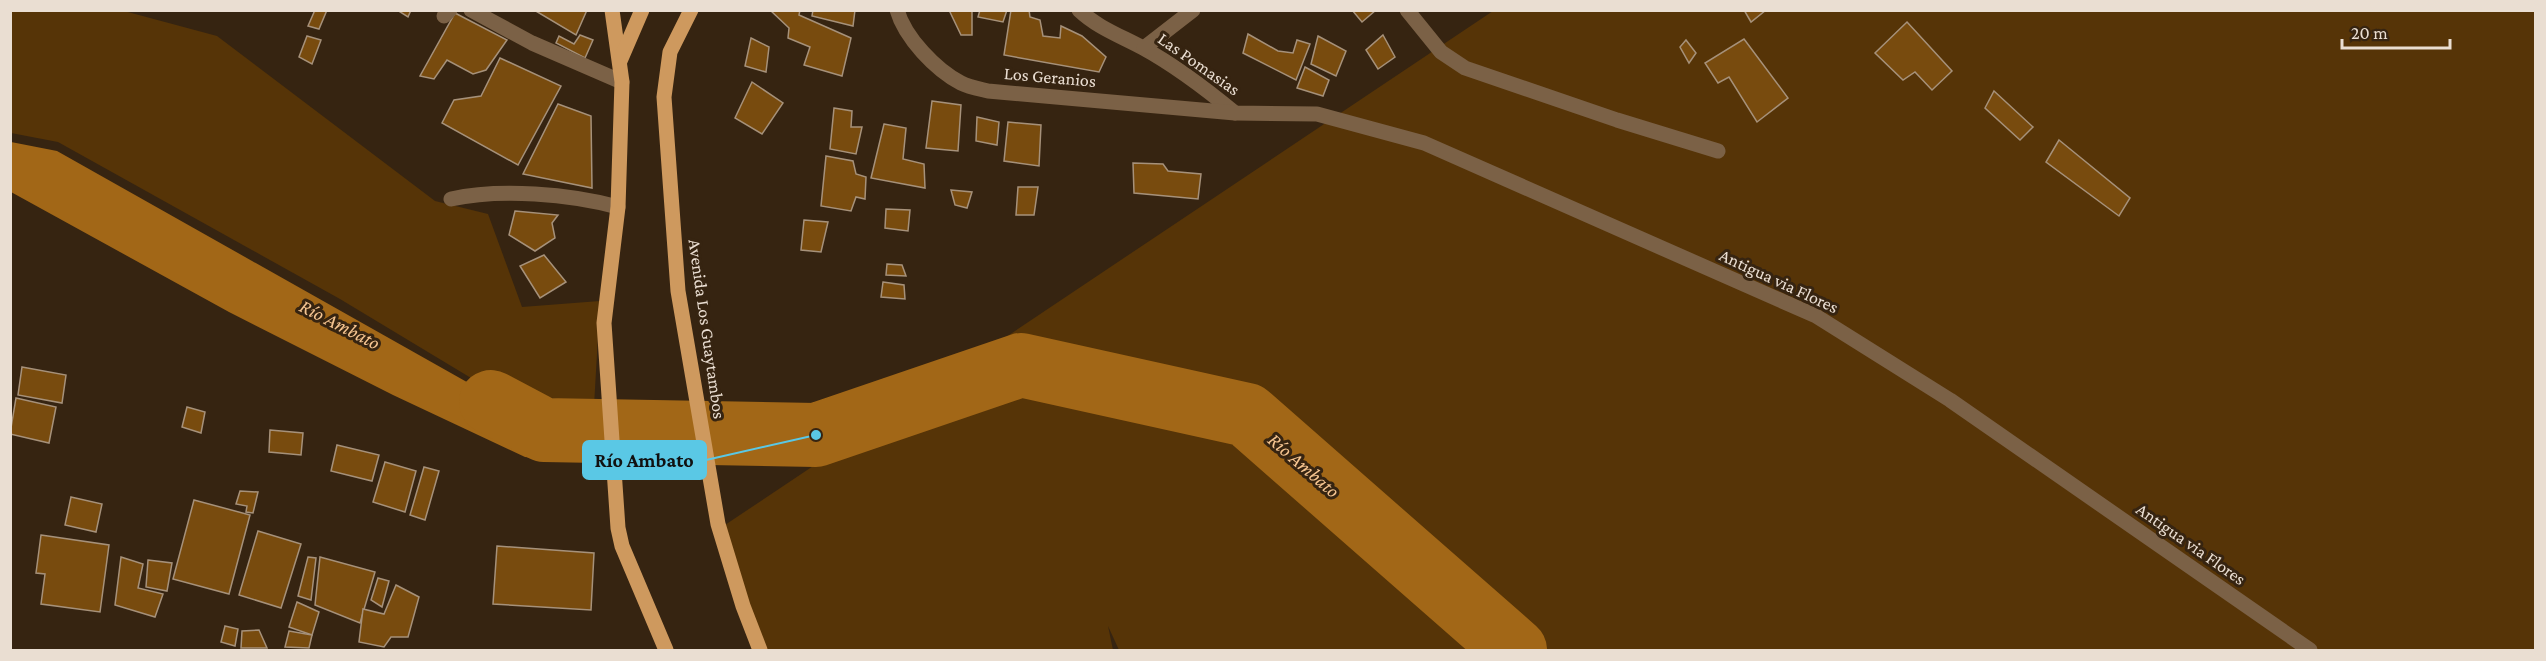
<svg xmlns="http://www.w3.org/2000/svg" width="2546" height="661" font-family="'Crimson Pro',serif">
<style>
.green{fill:#563407}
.water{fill:#a26717}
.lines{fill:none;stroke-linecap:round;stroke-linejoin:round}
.river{stroke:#a26717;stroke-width:64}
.building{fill:#784b0e;stroke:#a6917a;stroke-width:1.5}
.service{stroke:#7b6146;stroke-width:15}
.minor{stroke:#7b6146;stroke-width:15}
.tertiary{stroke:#7b6146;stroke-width:15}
.primary{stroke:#ce995e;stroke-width:15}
.labels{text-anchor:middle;stroke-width:6;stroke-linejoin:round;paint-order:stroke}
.street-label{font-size:18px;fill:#eaded2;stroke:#362411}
.water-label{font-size:20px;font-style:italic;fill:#f5c490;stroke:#362411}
.leader{fill:none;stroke:#5ac8e5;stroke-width:2}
.callout-dot{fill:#5ac8e5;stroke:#362411;stroke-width:2}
.callout{fill:#5ac8e5;stroke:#5ac8e5;stroke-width:2}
.callout-label{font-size:20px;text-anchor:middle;font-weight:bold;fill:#111}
</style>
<rect width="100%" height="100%" fill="#362411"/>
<g class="green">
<polygon points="10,11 124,11 217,36 435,201 488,214 522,307 600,301 594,406 481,384 340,299 58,142 11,133"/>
<polygon points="1493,11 2535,11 2535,650 1119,650 1108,626 1113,650 760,650 716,531"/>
</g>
<polygon class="water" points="11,142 57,151 481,390 577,414 562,461 525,457 393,395 229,312 11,192"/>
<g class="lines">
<polyline class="river" points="491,402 544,430 816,435 1021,365 1247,415 1515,650"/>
</g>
<g class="building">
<polygon points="315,10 327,10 319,29 308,26"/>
<polygon points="397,10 411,10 408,17"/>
<polygon points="534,10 587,10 576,35"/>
<polygon points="770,10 800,10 799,15 851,38 842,76 804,65 810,47 788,38 789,28"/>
<polygon points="813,10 855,10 853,26 812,16"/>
<polygon points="949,10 972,10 972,35 961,35"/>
<polygon points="980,10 1007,10 1003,22 978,17"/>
<polygon points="1011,10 1029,10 1030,17 1040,20 1043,36 1060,38 1061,26 1082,36 1106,57 1099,72 1004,55"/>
<polygon points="1352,10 1376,10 1362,22"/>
<polygon points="1744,10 1766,10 1751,22"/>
<polygon points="455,13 507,40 486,70 473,74 447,60 434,79 420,76"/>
<polygon points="1907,22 1952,71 1932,90 1915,72 1903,80 1875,53"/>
<polygon points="1248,34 1278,51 1293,53 1297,40 1310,44 1296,80 1243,53"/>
<polygon points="580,35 593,40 585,58 556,43 559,36 574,44"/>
<polygon points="1383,35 1395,57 1378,69 1366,50"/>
<polygon points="307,36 321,40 312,64 299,57"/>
<polygon points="1318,36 1346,51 1336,76 1311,64"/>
<polygon points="751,38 769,47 766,72 745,66"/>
<polygon points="1744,39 1788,98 1757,122 1729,77 1718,83 1705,63"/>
<polygon points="1686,40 1696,53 1689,63 1680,47"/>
<polygon points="500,58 561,86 518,165 442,123 454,100 481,96"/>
<polygon points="1305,67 1329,80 1323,96 1297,88"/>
<polygon points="752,82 783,103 762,134 735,118"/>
<polygon points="1994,91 2033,127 2020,140 1985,108"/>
<polygon points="932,101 961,105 958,151 926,148"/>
<polygon points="558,104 591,116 592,188 523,174"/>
<polygon points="834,108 852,111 851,127 862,127 856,154 830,149"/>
<polygon points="977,117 999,122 997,145 976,141"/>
<polygon points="1008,122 1041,125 1039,166 1004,161"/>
<polygon points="884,124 906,128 903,159 924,164 925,188 871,178"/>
<polygon points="2059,140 2130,198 2119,216 2046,162"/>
<polygon points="826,156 853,161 856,174 866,177 865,199 856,197 851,211 821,206"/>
<polygon points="1133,163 1163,164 1168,171 1201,174 1198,199 1134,193"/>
<polygon points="1018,187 1038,187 1034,215 1016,215"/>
<polygon points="951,190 972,192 967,208 955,205"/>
<polygon points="886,209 910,210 908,231 885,228"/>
<polygon points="515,211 558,215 552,223 555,238 535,251 509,235"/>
<polygon points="804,220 828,222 821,252 801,250"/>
<polygon points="544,255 566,282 540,298 520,266"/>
<polygon points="887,264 902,265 906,276 886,275"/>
<polygon points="883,282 904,285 905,299 881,297"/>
<polygon points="22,367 66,375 62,403 18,395"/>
<polygon points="16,398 56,407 49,443 10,434"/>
<polygon points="187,407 205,412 201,433 182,427"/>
<polygon points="270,430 303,433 301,455 269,452"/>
<polygon points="337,445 379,455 372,481 331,471"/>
<polygon points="385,462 416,471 405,512 373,502"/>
<polygon points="424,467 439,471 425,520 410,515"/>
<polygon points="240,491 258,492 253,513 246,512 247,506 236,504"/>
<polygon points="71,497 102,504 96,532 65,525"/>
<polygon points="194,500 250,515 229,594 173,579"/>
<polygon points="258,531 301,544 281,608 239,595"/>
<polygon points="41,535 109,545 100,612 41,604 45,574 36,573"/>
<polygon points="497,546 594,553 591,610 493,604"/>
<polygon points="121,557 143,564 138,588 163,594 155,617 115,605"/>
<polygon points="308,557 316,558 311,600 298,596"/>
<polygon points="320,557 375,572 360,623 315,605"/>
<polygon points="148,560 172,563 167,591 146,587"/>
<polygon points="378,578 389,581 382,607 371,600"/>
<polygon points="396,585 419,597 408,637 391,637 384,647 359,642 363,609 384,614"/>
<polygon points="297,602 319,612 312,635 289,627"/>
<polygon points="225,626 238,629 235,646 221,642"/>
<polygon points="259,630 267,648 241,648 242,631"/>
<polygon points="289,631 312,635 309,648 285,647"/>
</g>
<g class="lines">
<path class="service" d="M451 199C500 188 570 194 618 207"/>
<g class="minor">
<polyline points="471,10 532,43 622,82"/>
<path d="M1079 10C1098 28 1121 36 1143 48 1176 66 1206 89 1235 113"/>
<polyline points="1407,10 1441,52 1465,68 1617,120 1718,151"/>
<polyline points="444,16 450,10"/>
<polyline points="1144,48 1193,10"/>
</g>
<path class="tertiary" d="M897 10C905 38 936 70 961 83 969 87 980 89 988 91L1235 113 1317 114 1424 143 1816 316 1950 400 2310 650"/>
<g class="primary">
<polyline points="612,10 622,82 618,207 604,323 618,528 622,546 666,650"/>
<polyline points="691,10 670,52 664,97 678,291 718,524 743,606 760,650"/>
<polyline points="620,61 642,10"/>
</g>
</g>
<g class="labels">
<g class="street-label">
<text transform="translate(1199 64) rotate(35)" y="6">Las Pomasias</text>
<text transform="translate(1050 77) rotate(5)" y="6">Los Geranios</text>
<text transform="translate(1779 281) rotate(25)" y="6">Antigua via Flores</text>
<text transform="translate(707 329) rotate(82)" y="6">Avenida Los Guaytambos</text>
<text transform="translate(2191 544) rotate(35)" y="6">Antigua via Flores</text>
</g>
<g class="water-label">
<text transform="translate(340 324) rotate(27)" y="7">Río Ambato</text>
<text transform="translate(1304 465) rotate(41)" y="7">Río Ambato</text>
</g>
</g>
<path class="leader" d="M816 435L706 460"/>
<circle class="callout-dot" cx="816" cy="435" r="6"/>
<rect class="callout" x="583" y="441" width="123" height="38" rx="6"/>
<g class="callout-label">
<text x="644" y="467">Río Ambato</text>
</g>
<rect width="2546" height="661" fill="none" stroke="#eaded2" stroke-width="24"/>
<path d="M2342 39v9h108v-9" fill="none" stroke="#eaded2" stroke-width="3"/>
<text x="2351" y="39" font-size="18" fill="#eaded2" stroke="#362411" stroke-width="4.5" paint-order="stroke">20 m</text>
</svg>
